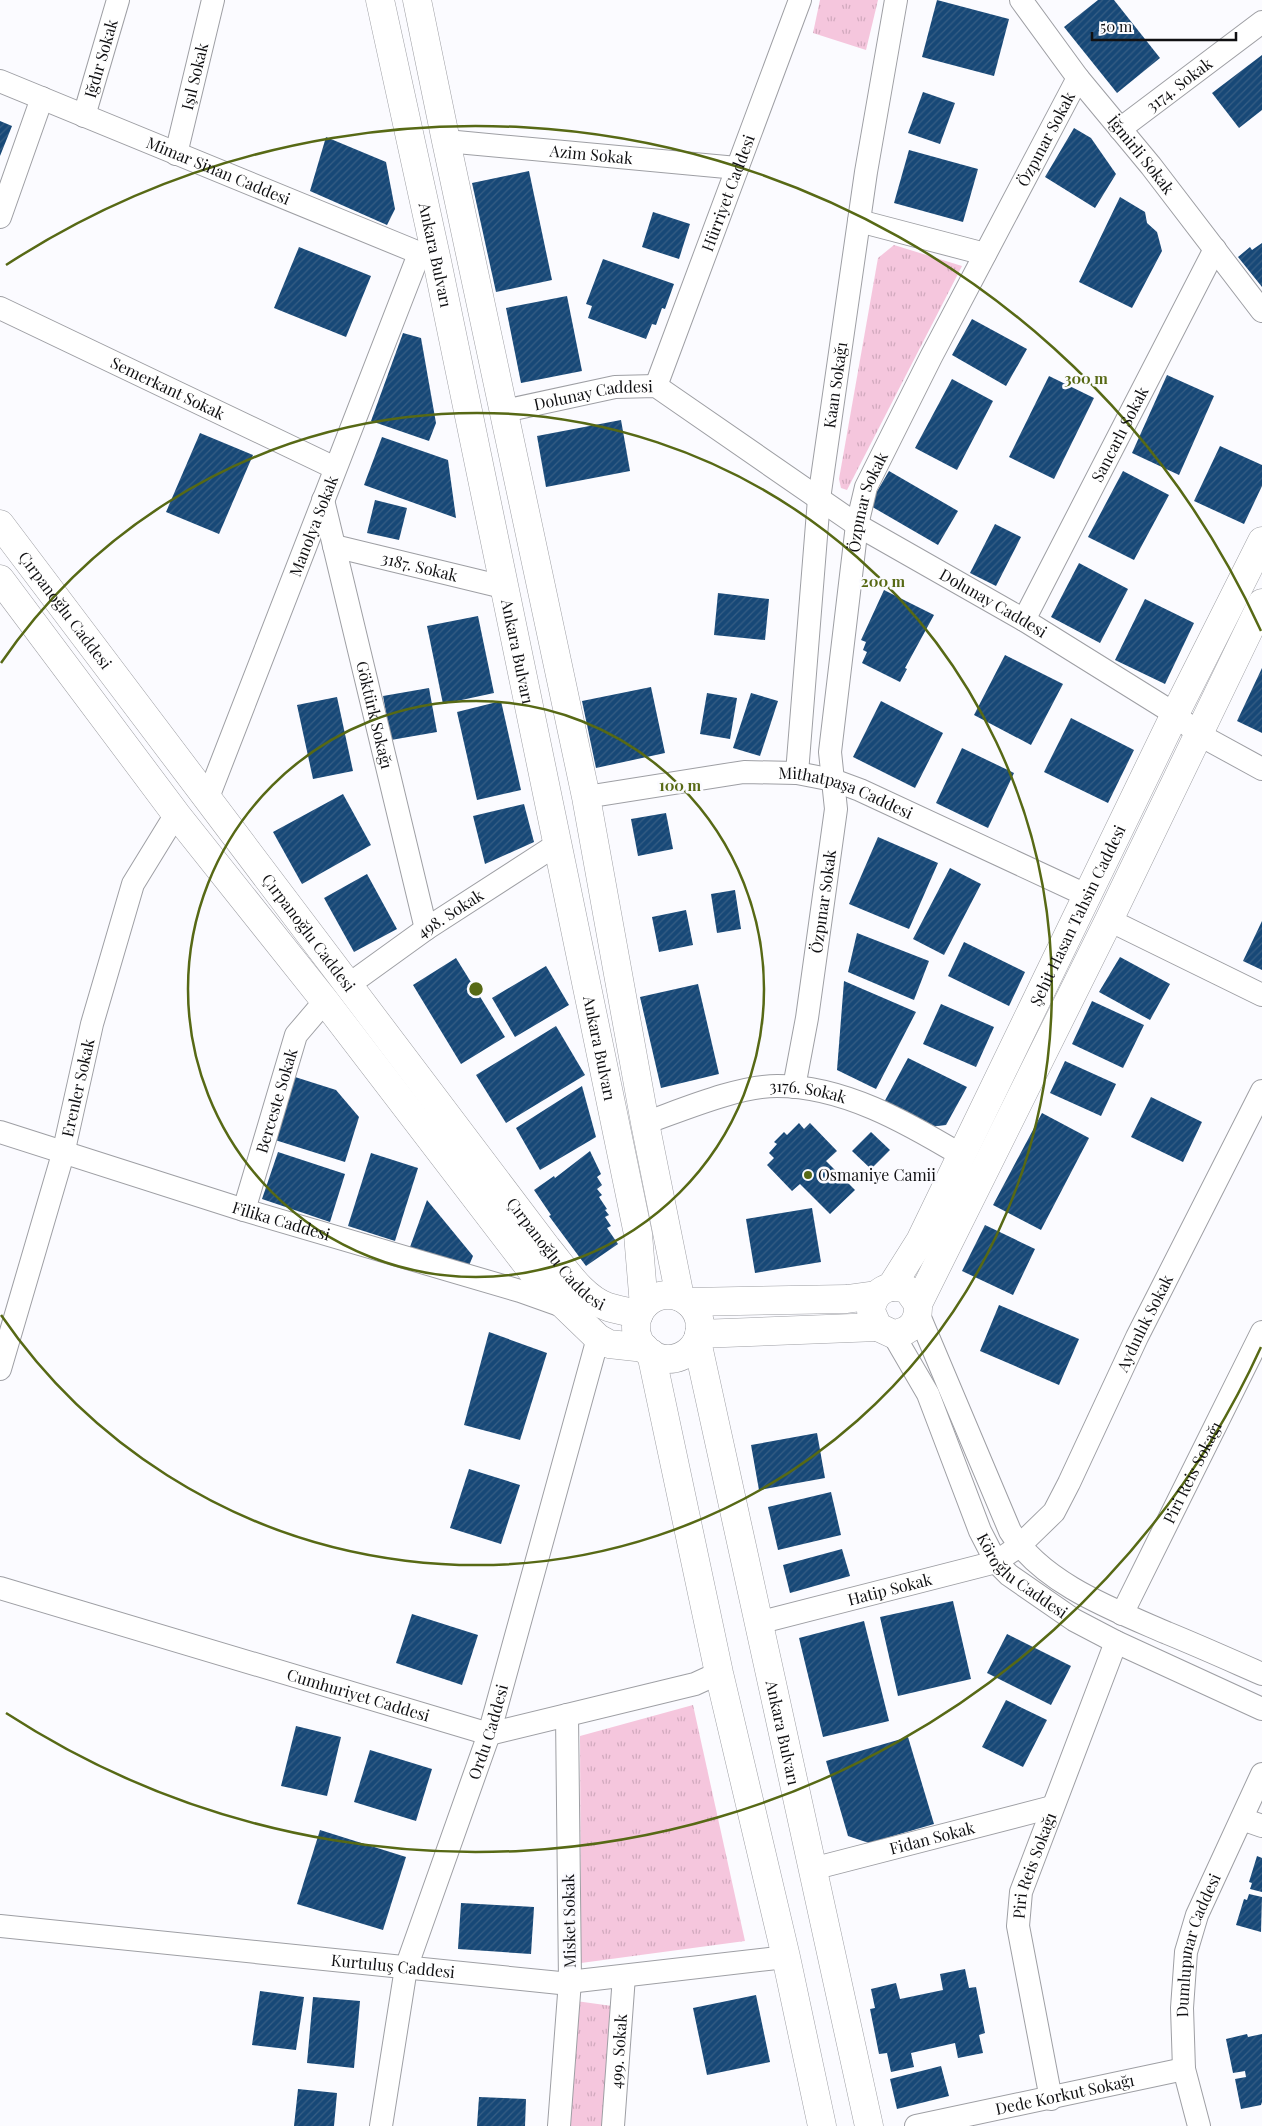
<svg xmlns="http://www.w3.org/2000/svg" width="1262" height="2126" font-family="'Playfair Display',serif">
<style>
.park{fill:url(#park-tufts)}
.building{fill:url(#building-hatch)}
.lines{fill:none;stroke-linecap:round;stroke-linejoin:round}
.minor-casing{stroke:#9e9fa4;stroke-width:24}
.major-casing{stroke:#9e9fa4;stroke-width:29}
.minor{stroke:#fff;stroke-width:22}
.major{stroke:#fff;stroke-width:28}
.ring{fill:none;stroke:#576915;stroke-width:2.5}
.poi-dot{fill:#576915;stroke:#fbfbff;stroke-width:2}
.labels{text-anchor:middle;stroke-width:5;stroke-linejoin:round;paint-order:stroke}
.street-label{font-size:16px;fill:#111113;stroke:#fbfbff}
.poi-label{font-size:16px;fill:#111113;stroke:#fbfbff;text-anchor:start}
.centre{fill:#576915;stroke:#fbfbff;stroke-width:2.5}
.ring-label{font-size:15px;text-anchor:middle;font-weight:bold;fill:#576915;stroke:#fbfbff;stroke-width:5;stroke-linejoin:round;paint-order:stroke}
</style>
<defs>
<pattern id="park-tufts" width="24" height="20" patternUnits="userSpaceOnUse" patternTransform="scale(1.25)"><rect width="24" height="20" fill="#f5c6dd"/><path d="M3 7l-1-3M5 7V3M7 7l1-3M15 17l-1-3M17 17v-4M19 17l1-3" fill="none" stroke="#d1a9bd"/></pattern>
<pattern id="building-hatch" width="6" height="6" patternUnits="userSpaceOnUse" patternTransform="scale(1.25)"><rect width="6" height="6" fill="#174877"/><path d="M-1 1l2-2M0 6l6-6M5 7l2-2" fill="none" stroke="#375e84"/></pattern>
</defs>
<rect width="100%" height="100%" fill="#fbfbff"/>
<g class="park">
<polygon points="820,0 878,0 866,50 813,33"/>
<polygon points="894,245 962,266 847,490 841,488 839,479 878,258"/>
<polygon points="693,1705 745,1941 581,1963 580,1736"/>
<polygon points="576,2001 612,2006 606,2126 566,2126"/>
</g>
<g class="building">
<polygon points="937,0 1009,19 994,76 922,57"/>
<polygon points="1098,0 1114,0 1160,58 1117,93 1064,27"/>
<polygon points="1262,55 1262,110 1239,128 1212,93"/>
<polygon points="923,92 955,103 940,144 908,133"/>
<polygon points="0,121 12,126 0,156"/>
<polygon points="1074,128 1091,138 1116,174 1095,208 1045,177"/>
<polygon points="326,137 386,162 395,209 387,225 310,191"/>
<polygon points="909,150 978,169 963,222 894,203"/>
<polygon points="529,171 552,280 496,292 472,183"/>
<polygon points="1120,197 1145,212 1147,223 1157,232 1162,251 1132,308 1079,282"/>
<polygon points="653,212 690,224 679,259 642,247"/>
<polygon points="1262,243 1262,287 1238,257 1250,247 1252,250"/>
<polygon points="299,247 371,276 346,337 274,308"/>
<polygon points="603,259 674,284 665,309 662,308 656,325 652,324 646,339 588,318 592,306 586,304"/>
<polygon points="567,296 582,371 521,383 506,308"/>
<polygon points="972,319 1027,349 1006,386 952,355"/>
<polygon points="403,333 421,338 436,423 429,441 371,421"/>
<polygon points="1167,375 1214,396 1179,475 1132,453"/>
<polygon points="1049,376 1094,398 1054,479 1009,457"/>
<polygon points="952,379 993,401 957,470 915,448"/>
<polygon points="621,420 630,471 546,487 537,436"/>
<polygon points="200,433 253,455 219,534 166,512"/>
<polygon points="382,437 448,460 456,518 364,485"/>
<polygon points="1220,446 1262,465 1262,486 1244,524 1194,501"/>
<polygon points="889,471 958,511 938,545 869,505"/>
<polygon points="1123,471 1169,495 1134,560 1088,537"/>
<polygon points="375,500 407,508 399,540 367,533"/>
<polygon points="995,524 1021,537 996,586 970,573"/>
<polygon points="1079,563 1128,589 1100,643 1051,617"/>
<polygon points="884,590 934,615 905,668 907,669 900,682 862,663 867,652 863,650 866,642 861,640"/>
<polygon points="718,593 769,599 765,640 714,635"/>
<polygon points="1145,599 1194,623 1165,684 1115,660"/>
<polygon points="478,616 494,693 443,704 427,626"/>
<polygon points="1005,655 1063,684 1031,745 974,715"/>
<polygon points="1262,668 1262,733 1237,721"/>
<polygon points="651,687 665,753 596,768 582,701"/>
<polygon points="429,688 437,732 391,740 383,696"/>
<polygon points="707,693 737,698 730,739 700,734"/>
<polygon points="751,693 778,701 760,756 733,748"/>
<polygon points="337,697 353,771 313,779 297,705"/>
<polygon points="501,701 521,790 477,800 457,712"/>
<polygon points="881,701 943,733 915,788 853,757"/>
<polygon points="1071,718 1134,750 1108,803 1044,772"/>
<polygon points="962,748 1014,773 988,828 936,803"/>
<polygon points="343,794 371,845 302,884 273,832"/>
<polygon points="524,804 534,842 485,864 473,816"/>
<polygon points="666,813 673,849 638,856 631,819"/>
<polygon points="878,837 938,863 909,929 849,904"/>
<polygon points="950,868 981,884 944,955 913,939"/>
<polygon points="367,874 397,929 354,952 324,898"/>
<polygon points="735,890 741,929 717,933 711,894"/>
<polygon points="686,910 693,945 659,952 652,917"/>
<polygon points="1262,921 1262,970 1243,961"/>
<polygon points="857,933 929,961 914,1000 848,972"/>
<polygon points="964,942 1025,972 1009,1006 948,976"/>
<polygon points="1120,957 1170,984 1150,1020 1099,992"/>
<polygon points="456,958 505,1037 461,1064 413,985"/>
<polygon points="546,966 569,1005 515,1037 492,998"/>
<polygon points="844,981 916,1012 876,1089 837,1070"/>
<polygon points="698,984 719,1074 661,1088 640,997"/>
<polygon points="1092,1001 1144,1025 1123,1068 1072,1044"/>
<polygon points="941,1004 994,1027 976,1067 923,1044"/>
<polygon points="556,1026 585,1075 506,1123 476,1075"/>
<polygon points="908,1058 967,1087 946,1125 929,1127 882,1106"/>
<polygon points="1065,1061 1116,1084 1101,1116 1050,1093"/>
<polygon points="295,1077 336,1090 359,1117 345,1162 275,1140"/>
<polygon points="582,1086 596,1137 540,1170 516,1128"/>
<polygon points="1151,1097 1202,1122 1183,1162 1131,1137"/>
<polygon points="1042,1113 1089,1138 1041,1230 993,1205"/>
<polygon points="799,1123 804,1129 810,1123 837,1151 826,1161 855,1190 830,1214 800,1184 792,1191 767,1165 774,1158 769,1153 777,1144 774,1142 784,1132 787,1135"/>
<polygon points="871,1132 890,1150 871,1169 852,1151"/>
<polygon points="590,1151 601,1174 597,1177 602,1185 597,1189 602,1195 599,1197 607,1209 605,1210 609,1215 605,1217 611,1226 607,1228 618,1244 586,1266 549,1216 551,1215 534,1190 554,1176 555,1178"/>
<polygon points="278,1152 345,1174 330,1222 262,1199"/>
<polygon points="371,1153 418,1168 395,1241 348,1226"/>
<polygon points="427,1200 473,1256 468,1268 410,1247"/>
<polygon points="812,1208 821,1262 755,1273 746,1219"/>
<polygon points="985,1225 1035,1249 1013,1295 962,1271"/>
<polygon points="999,1305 1079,1339 1059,1385 980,1351"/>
<polygon points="489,1332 547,1353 520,1440 464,1425"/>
<polygon points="817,1433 825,1478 759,1490 751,1445"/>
<polygon points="469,1469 520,1485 501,1544 450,1528"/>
<polygon points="831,1492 841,1535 778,1550 768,1507"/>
<polygon points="842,1549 850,1576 790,1593 783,1565"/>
<polygon points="953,1601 971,1679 898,1696 880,1617"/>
<polygon points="412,1614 478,1635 462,1685 396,1663"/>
<polygon points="864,1621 889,1721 823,1737 799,1638"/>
<polygon points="1007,1634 1071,1666 1051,1705 987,1673"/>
<polygon points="1006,1700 1047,1720 1023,1767 982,1747"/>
<polygon points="296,1726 341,1737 327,1796 281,1786"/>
<polygon points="908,1737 934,1824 869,1843 848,1836 826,1761"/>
<polygon points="370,1750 432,1769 416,1821 354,1802"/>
<polygon points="320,1830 406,1857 383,1930 297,1904"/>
<polygon points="1257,1856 1262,1858 1262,1892 1250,1889 1252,1883 1249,1882"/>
<polygon points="1249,1894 1262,1897 1261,1932 1236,1925 1244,1899 1247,1900"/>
<polygon points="461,1903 534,1907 531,1954 458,1949"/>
<polygon points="965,1969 969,1988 976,1987 985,2033 979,2035 983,2053 958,2058 955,2043 911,2053 914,2067 891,2072 887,2053 879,2054 870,2009 875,2008 871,1989 896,1983 900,1999 943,1990 940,1974"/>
<polygon points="260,1991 304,1997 296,2050 252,2045"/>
<polygon points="756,1995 770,2062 707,2075 693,2008"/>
<polygon points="313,1997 360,2001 354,2068 307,2063"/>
<polygon points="1247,2034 1248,2037 1262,2034 1262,2102 1261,2105 1241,2109 1235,2079 1246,2077 1245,2071 1233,2073 1226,2039"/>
<polygon points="941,2066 949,2096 897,2109 890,2079"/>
<polygon points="298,2089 337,2093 334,2126 294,2126"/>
<polygon points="479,2097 526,2099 525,2126 477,2126"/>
</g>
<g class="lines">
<defs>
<g id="minor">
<path id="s1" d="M1021 0 1078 78 1151 166 1262 311"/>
<path id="s2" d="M0 81 434 259"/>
<path id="s3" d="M84 116 118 0"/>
<path id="s4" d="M1120 129 1262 22"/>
<path id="s5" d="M446 141 737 168"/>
<path id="s6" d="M176 154 213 0"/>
<polyline points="0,217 42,98"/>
<polyline points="859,221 985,254"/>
<path id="s7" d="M0 308 335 468"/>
<path id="s8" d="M656 386 800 0"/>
<path id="s9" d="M504 411 615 387 656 386 857 525 1024 620 1175 714 1198 734 1262 769"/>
<path id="s10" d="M323 500 426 929"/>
<path id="s11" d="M334 546 503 587"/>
<path id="s12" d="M1024 620 1215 249"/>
<path id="s13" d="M797 773 819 499 866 172 896 0"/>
<path id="s14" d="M586 797 744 772 797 773 833 780 860 790 1088 896"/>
<path id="s15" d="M207 800 419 254"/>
<polyline points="1109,920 1262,995"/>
<path id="s16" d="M347 986 426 929 556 845"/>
<path id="s17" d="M794 1087 807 1018 836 809 830 752 857 525 866 487 931 357 1078 78"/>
<path id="s18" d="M645 1123C682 1110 738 1086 777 1086 843 1086 906 1122 961 1155"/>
<path id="s19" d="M0 1132 244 1210 520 1291 565 1307"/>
<path id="s20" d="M244 1210 296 1035 325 1001"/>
<path d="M918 1313 1010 1531C1041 1583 1114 1610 1167 1633 1199 1646 1230 1660 1262 1674"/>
<path id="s21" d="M893 1334 928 1394 980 1531 996 1562 1009 1575 1074 1620 1116 1642 1262 1709"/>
<path id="s22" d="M0 1369 63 1154 92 1024 133 884 176 814"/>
<path id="s23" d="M0 1588 489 1734 695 1684 719 1673"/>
<path id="s24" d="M1122 1614 1262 1332"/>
<path id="s25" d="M758 1623 996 1562 1019 1546 1054 1512 1069 1483 1137 1337 1262 1091"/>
<polyline points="1242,1819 1262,1826"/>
<path id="s26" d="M812 1869 1052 1807"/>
<path id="s27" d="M0 1926 560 1983 786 1957"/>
<path id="s28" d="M1051 2099 1018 1926 1021 1892 1116 1642"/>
<path id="s29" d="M381 2126 406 1968 489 1734 598 1338"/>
<polyline points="559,2126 570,1981 567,1715"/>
<path id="s30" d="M613 2126 624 1976"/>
<path id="s31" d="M916 2126 1184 2069"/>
<path id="s32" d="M1199 2126 1184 2069 1182 2008 1186 1952 1197 1915 1262 1774"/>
</g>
<g id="major">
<path id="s33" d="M380 0 437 261 638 1234 644 1306"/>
<polyline points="417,0 446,141 586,797 645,1123 680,1297"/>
<path id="s34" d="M0 524 547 1248C564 1268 582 1298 608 1307 618 1310 629 1312 639 1314"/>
<polyline points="0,579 176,814 325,1001 525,1262 543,1285 598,1338 609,1344 645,1348"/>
<path id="s35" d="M891 1287 920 1241 1175 714 1262 541"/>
<circle cx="668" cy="1327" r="32"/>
<polyline points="688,1302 847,1299 876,1295"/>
<path d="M918 1304 908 1290C889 1282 873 1291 871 1311L878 1327 893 1334C911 1332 919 1322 918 1304L1109 920 1262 603"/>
<polyline points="699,1334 878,1327"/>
<path id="s36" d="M697 1341 869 2126"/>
<polyline points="651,1353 719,1673 786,1957 822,2126"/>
</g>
</defs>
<use href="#minor" class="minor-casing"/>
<use href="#major" class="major-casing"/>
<use href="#minor" class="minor"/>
<use href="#major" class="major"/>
</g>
<g class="ring">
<circle cx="476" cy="989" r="288"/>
<path d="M1 663A576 576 0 1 1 1 1315"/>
<path d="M1261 1347A863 863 0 0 1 6 1713M6 265A863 863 0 0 1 1261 631"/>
</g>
<circle class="poi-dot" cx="808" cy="1175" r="5"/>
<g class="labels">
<g class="street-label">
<text dy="6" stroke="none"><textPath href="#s3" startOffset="60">Iğdır Sokak</textPath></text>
<text dy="6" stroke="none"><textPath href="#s6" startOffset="80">Işıl Sokak</textPath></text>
<text dy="6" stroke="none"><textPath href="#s4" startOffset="74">3174. Sokak</textPath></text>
<text dy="6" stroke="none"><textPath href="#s17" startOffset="998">Özpınar Sokak</textPath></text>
<text dy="6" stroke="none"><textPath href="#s5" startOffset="146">Azim Sokak</textPath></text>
<text dy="6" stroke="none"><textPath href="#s1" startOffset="196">İğmirli Sokak</textPath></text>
<text dy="6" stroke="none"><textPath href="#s2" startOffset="236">Mimar Sinan Caddesi</textPath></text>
<text dy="6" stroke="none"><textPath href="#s8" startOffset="206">Hürriyet Caddesi</textPath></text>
<text dy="6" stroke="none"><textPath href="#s33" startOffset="261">Ankara Bulvarı</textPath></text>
<text dy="6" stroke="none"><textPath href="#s13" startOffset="390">Kaan Sokağı</textPath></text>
<text dy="6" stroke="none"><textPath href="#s7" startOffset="186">Semerkant Sokak</textPath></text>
<text dy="6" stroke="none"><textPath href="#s9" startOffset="91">Dolunay Caddesi</textPath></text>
<text dy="6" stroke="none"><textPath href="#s12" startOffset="209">Sancarlı Sokak</textPath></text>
<text dy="6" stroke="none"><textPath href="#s17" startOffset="592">Özpınar Sokak</textPath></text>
<text dy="6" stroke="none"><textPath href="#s15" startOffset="294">Manolya Sokak</textPath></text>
<text dy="6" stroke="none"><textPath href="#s11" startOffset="88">3187. Sokak</textPath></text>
<text dy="6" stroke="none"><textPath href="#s9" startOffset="556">Dolunay Caddesi</textPath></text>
<text dy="6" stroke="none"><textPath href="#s34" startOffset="108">Çırpanoğlu Caddesi</textPath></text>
<text dy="6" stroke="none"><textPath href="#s33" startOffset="666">Ankara Bulvarı</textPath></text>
<text dy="6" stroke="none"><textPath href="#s10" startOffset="221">Göktürk Sokağı</textPath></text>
<text dy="6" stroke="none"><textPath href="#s14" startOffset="265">Mithatpaşa Caddesi</textPath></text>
<text dy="6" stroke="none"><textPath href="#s17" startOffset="188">Özpınar Sokak</textPath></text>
<text dy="6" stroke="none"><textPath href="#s16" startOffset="126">498. Sokak</textPath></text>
<text dy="6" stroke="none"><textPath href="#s35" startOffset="416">Şehit Hasan Tahsin Caddesi</textPath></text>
<text dy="6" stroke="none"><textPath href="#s34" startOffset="512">Çırpanoğlu Caddesi</textPath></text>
<text dy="6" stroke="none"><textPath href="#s33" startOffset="1071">Ankara Bulvarı</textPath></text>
<text dy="6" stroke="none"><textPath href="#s22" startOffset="292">Erenler Sokak</textPath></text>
<text dy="6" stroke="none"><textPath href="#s18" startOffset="169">3176. Sokak</textPath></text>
<text dy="6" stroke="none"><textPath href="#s20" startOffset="114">Berceste Sokak</textPath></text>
<text dy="6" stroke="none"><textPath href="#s19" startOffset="295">Filika Caddesi</textPath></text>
<text dy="6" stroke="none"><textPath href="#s34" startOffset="918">Çırpanoğlu Caddesi</textPath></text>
<text dy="6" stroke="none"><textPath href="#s25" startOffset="532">Aydınlık Sokak</textPath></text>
<text dy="6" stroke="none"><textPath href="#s24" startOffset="158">Piri Reis Sokağı</textPath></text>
<text dy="6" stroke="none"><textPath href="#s21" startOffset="279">Köroğlu Caddesi</textPath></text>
<text dy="6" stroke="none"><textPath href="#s25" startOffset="136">Hatip Sokak</textPath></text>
<text dy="6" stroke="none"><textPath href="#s23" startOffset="374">Cumhuriyet Caddesi</textPath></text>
<text dy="6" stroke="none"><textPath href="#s29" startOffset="410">Ordu Caddesi</textPath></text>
<text dy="6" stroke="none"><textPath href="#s36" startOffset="401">Ankara Bulvarı</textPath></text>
<text dy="6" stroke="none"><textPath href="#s26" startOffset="124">Fidan Sokak</textPath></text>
<text dy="6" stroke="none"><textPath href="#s28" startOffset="239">Piri Reis Sokağı</textPath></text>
<text transform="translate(569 1921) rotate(-91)" y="6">Misket Sokak</text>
<text dy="6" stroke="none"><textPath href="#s32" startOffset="185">Dumlupınar Caddesi</textPath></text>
<text dy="6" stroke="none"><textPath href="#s27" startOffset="395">Kurtuluş Caddesi</textPath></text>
<text dy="6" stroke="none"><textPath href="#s30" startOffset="75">499. Sokak</textPath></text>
<text dy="6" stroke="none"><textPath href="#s31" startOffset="152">Dede Korkut Sokağı</textPath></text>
</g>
<g class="poi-label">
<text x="818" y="1181">Osmaniye Camii</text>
</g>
</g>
<circle cx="476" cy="989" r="8" class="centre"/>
<g class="ring-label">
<text x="1086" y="384">300 m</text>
<text x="883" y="587">200 m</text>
<text x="680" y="791">100 m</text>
</g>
<path d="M1092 32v8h144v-8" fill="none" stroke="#111113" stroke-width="2.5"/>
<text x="1100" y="32" font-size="15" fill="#111113" stroke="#fbfbff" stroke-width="4" paint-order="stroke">50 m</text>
</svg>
